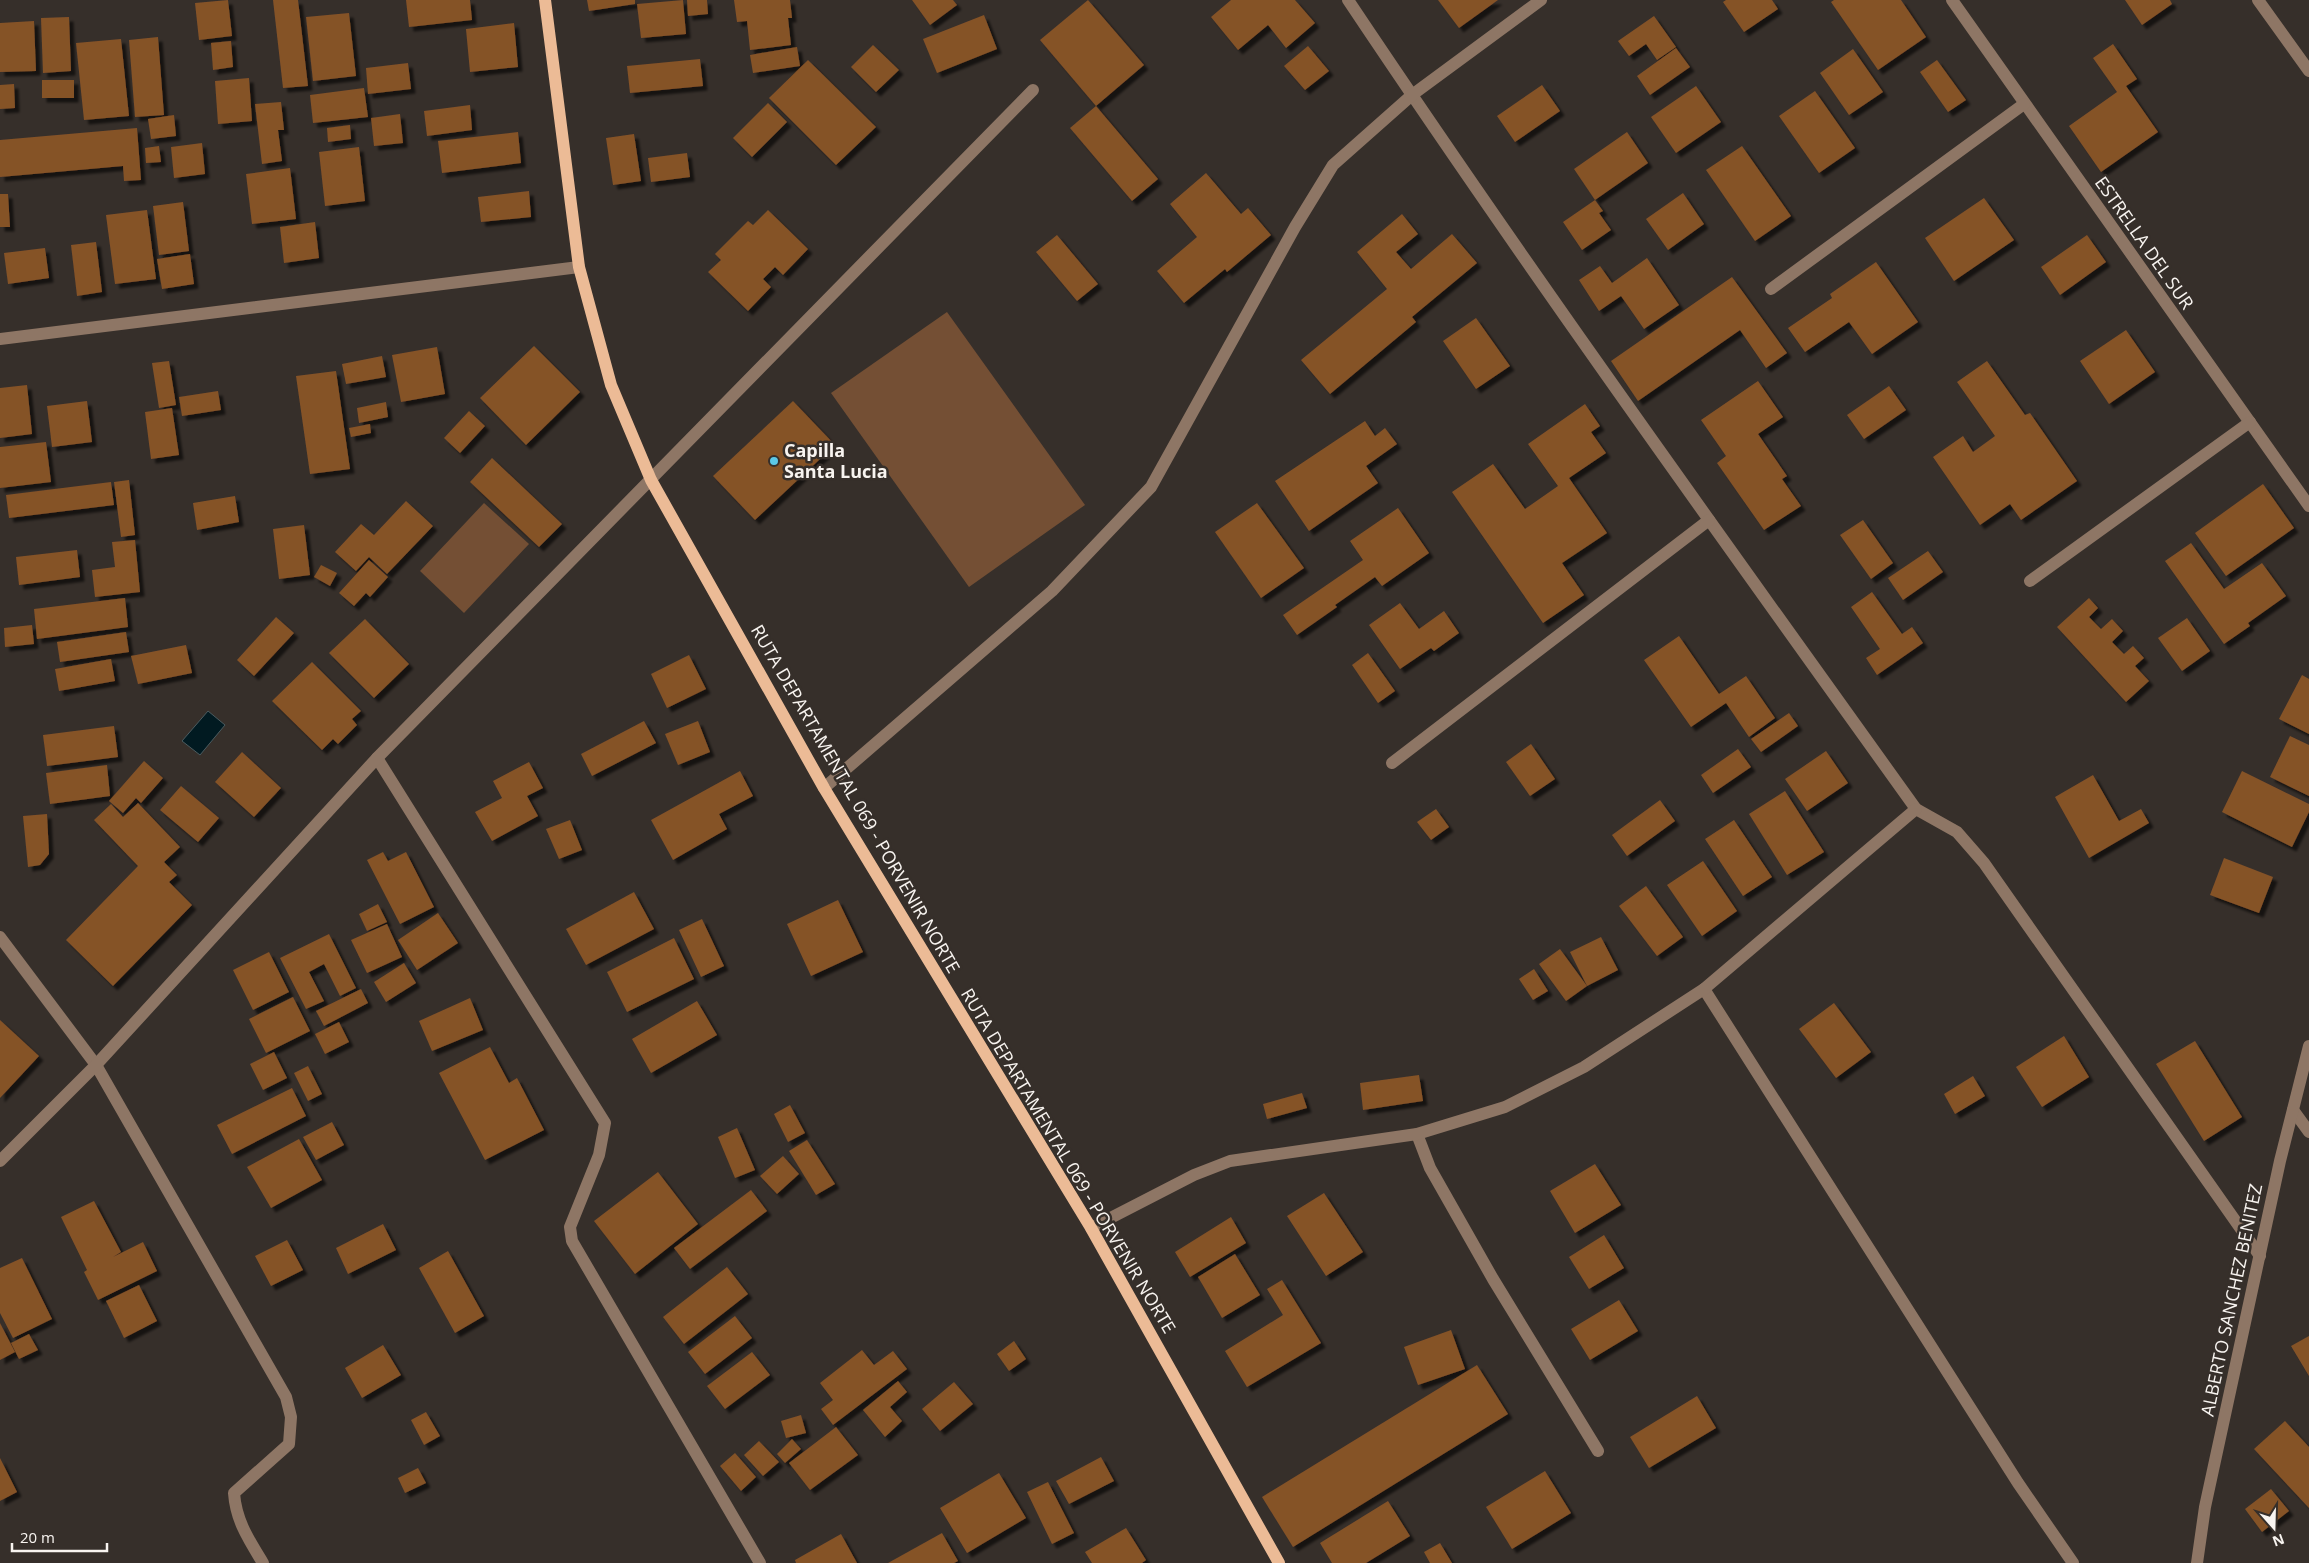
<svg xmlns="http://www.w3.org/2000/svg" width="2309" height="1563" font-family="'Open Sans',sans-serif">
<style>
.green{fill:#744f34}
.water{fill:#011a21;stroke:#4b5b5f}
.building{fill:#855228;filter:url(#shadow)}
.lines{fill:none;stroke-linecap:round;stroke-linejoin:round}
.minor{stroke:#8e7665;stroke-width:12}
.major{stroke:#ecbb96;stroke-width:12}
.poi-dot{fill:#5bc8e7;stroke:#362f2a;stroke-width:2}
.labels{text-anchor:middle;stroke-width:5;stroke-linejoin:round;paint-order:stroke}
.street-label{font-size:18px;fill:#f8f4f0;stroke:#362f2a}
.poi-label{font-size:18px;font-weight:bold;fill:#f8f4f0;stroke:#362f2a;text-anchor:start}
</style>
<defs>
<filter id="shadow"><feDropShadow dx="4.5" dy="4.5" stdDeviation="1" flood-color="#0009"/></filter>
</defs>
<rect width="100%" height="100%" fill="#362f2a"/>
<g class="green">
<polygon points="947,312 1085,505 969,587 831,393"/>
<polygon points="484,503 529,544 464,613 420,571"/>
</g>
<polygon class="water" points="208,711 225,725 200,755 182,741"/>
<g class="building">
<polygon points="228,0 232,36 199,40 195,3"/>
<polygon points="273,0 298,0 308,86 283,88"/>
<polygon points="406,0 470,0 472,20 409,27"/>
<polygon points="587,0 635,0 635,4 589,11"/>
<polygon points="683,0 686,34 641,38 637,4"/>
<polygon points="687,0 707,0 708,14 688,16"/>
<polygon points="734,0 790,0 792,18 788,18 791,45 750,50 747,21 737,22"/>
<polygon points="912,0 953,0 957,5 930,25"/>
<polygon points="1088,0 1144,65 1096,106 1040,40"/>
<polygon points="1231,0 1295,0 1315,23 1286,48 1268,25 1238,50 1211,17"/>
<polygon points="1438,0 1498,0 1459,28"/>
<polygon points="1726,0 1772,0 1778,9 1744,32 1723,2"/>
<polygon points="1834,0 1901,0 1926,37 1878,70 1831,2"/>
<polygon points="2125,0 2170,0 2172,4 2142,25"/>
<polygon points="349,13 356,76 313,81 306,17"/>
<polygon points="984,15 997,49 937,73 923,39"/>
<polygon points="1654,16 1676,47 1657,60 1646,44 1629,56 1618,41"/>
<polygon points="69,17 71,71 43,73 41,18"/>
<polygon points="34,21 36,71 0,72 0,23"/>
<polygon points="514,23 518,67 470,72 466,29"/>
<polygon points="158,37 164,115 135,117 129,40"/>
<polygon points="121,39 129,116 84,120 76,43"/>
<polygon points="231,41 233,67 213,70 211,43"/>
<polygon points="2113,44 2137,79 2126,86 2158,132 2101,172 2069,126 2117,92 2093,58"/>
<polygon points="873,45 899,70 876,92 851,67"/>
<polygon points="1308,46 1329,71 1305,90 1284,66"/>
<polygon points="797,47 800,66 753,73 750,55"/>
<polygon points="1676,48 1690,67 1650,95 1637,76"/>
<polygon points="1853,49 1883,92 1849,115 1820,73"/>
<polygon points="700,59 703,86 630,93 627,66"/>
<polygon points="808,60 876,127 836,165 769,98"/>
<polygon points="1937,60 1966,100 1948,112 1920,72"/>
<polygon points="408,63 411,89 368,94 366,68"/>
<polygon points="249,78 252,121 218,124 215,81"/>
<rect x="42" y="80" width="32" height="18"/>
<polygon points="14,84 15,108 0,109 0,85"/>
<polygon points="1542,85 1560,111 1515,142 1497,116"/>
<polygon points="1696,86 1721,122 1676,153 1651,117"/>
<polygon points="364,88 368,117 313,123 310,95"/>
<polygon points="1815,91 1855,148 1819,173 1779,116"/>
<polygon points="281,102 284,130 278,130 282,161 262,164 255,104"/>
<polygon points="768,103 787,122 752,157 733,138"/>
<polygon points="470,105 472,130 427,136 424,111"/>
<polygon points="1096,106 1158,179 1132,201 1070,128"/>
<polygon points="400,114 403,143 374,146 371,118"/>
<polygon points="174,115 176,136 151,139 148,119"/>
<polygon points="350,125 351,139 328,142 327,128"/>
<polygon points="137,128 141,180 124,181 123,166 0,177 0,140"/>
<polygon points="518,132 521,163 442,173 438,141"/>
<polygon points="1627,132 1648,163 1595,200 1574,169"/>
<polygon points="634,134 641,181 613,185 606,138"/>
<polygon points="202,143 205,174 174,178 171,147"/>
<polygon points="159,146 161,162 146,163 145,148"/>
<polygon points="1742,146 1791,216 1755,241 1706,170"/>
<polygon points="359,147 365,201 325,206 319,152"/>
<polygon points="687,153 690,177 651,182 648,158"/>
<polygon points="290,168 296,219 252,224 246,174"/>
<polygon points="1206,173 1241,214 1248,208 1271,235 1227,272 1225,269 1184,303 1157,271 1197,237 1170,204"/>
<polygon points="529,191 531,217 481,222 478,197"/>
<polygon points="1683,193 1704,224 1668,250 1646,219"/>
<polygon points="0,194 8,194 10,227 0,227"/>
<polygon points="1984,198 2014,240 1954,281 1925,238"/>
<polygon points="1595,200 1603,211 1599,213 1611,230 1582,250 1563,222"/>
<polygon points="183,202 189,251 159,255 153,206"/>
<polygon points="147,210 156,279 115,284 106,215"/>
<polygon points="768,210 808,249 783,275 775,267 763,279 771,287 748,311 708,272 721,260 715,254 748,221 753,225"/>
<polygon points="1402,214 1418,234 1396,252 1411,269 1452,234 1477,263 1412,317 1416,322 1330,394 1301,360 1387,289 1357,252"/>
<polygon points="315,222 319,258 284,263 280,227"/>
<polygon points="1057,235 1098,284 1077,301 1036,252"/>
<polygon points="2087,235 2106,262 2060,295 2041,267"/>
<polygon points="96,242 102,292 77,296 71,245"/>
<polygon points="45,248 49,278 8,284 4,253"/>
<polygon points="190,254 194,284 162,289 157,259"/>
<polygon points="1647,258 1679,305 1644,329 1621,296 1599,311 1579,280 1600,266 1612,283"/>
<polygon points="1876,262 1918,322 1872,354 1849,322 1805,352 1788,328 1832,298 1830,294"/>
<polygon points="1732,277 1787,353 1766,368 1740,330 1638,401 1611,361"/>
<polygon points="1476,318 1510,366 1476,389 1443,341"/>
<polygon points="2126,330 2155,372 2109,404 2080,361"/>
<polygon points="534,346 580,392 526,445 480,398"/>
<polygon points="437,347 445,394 401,402 392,355"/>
<polygon points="382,356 386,377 346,384 342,364"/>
<polygon points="169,361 176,405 159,408 152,363"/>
<polygon points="1987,361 2025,415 2030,413 2077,481 2021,520 2010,504 1980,525 1933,457 1963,436 1973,452 1995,436 1957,382"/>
<polygon points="336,371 350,469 310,474 296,376"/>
<polygon points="1758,381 1783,417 1758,434 1787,476 1782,479 1801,506 1764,530 1717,463 1726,456 1701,420"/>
<polygon points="27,385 32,434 0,438 0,388"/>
<polygon points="1889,386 1906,410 1864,439 1847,415"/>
<polygon points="218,391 221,410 182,416 179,397"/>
<polygon points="87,401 92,442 52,447 47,406"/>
<polygon points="793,401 835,445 755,520 713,476"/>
<polygon points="386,402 388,417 359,423 357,408"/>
<polygon points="1585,404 1600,426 1591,432 1606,453 1569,478 1607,533 1562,563 1584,595 1543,623 1452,492 1493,464 1525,509 1558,486 1528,444"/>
<polygon points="172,408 179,455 151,459 145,412"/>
<polygon points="469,411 485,426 460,453 444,438"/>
<polygon points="1365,421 1375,436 1385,428 1397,444 1366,466 1378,483 1309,531 1275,481"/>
<polygon points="370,424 371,433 351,437 349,428"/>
<polygon points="46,442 51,482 0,488 0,447"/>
<polygon points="492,458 562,524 539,547 470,482"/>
<polygon points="129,480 135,535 121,537 114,482"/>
<polygon points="111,482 114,505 9,518 6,495"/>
<polygon points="2263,484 2294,528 2226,576 2195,533"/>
<polygon points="235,496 239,522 197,530 193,503"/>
<polygon points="406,501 433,526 387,574 369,557 356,571 335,552 361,524 374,535"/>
<polygon points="1257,503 1304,568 1261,598 1215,532"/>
<polygon points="1398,508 1429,553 1382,586 1375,577 1335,605 1337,607 1297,635 1283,615 1363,560 1350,541"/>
<polygon points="1863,520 1893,563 1871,579 1840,535"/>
<polygon points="304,525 310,575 279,579 273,529"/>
<polygon points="135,540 140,592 95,597 92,570 115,567 112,542"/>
<polygon points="2191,543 2224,589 2262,563 2286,596 2248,623 2250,626 2224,644 2165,561"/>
<polygon points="77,550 80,577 19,585 16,557"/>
<polygon points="1928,551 1943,572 1903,600 1888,578"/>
<polygon points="369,560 388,577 370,597 366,593 354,606 339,593"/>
<polygon points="321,565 337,573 330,586 314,577"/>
<polygon points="1872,592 1902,634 1912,627 1923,643 1877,675 1866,658 1880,649 1851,607"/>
<polygon points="125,598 128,627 37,639 34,609"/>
<polygon points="2089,598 2098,608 2089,617 2101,629 2112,619 2123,631 2112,642 2124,654 2133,646 2144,658 2135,666 2149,681 2126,702 2057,627"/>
<polygon points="1400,603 1419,629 1444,611 1459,633 1434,651 1431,648 1400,669 1369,625"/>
<polygon points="276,617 294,633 254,676 237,660"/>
<polygon points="2187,618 2210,651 2182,671 2158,638"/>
<polygon points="365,619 409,664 374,698 329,653"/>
<polygon points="32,625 34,644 5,647 4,628"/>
<polygon points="126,632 129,652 60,662 57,642"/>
<polygon points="1679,636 1719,694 1746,676 1775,718 1749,737 1726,703 1691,727 1644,660"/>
<polygon points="186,645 192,673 138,684 131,656"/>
<polygon points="1368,653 1395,691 1378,703 1352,665"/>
<polygon points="689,655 706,689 667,708 651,674"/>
<polygon points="111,659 115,681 59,691 55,669"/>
<polygon points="312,662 361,711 352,719 357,725 338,744 333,739 322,750 272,701"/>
<polygon points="2302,675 2309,679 2309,734 2279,719"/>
<polygon points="1789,713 1798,726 1761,752 1751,739"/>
<polygon points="644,721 656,743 592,776 581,754"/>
<polygon points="698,721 710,752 678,765 665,734"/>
<polygon points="114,726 118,757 47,766 43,735"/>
<polygon points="2290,736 2309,745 2309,796 2270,777"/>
<polygon points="1531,744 1555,779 1530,796 1506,762"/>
<polygon points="1738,749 1751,767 1713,793 1701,775"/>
<polygon points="1826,751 1848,783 1807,811 1785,779"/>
<polygon points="242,752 281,788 254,817 215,782"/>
<polygon points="144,761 163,778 141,803 136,798 123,813 109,801"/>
<polygon points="529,762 543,788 527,796 538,816 492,841 475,812 502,798 493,781"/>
<polygon points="107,765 110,796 50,804 46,773"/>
<polygon points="740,771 753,796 719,814 727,829 673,860 651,820"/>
<polygon points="2242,771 2309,804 2309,812 2292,847 2222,812"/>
<polygon points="2093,775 2119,821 2141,809 2149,823 2089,858 2055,797"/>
<polygon points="181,786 219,818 198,842 160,810"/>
<polygon points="1785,791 1824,852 1787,875 1749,814"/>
<polygon points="1660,800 1675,821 1627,856 1612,835"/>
<polygon points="138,803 180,847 164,862 177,875 169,882 192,905 113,986 66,940 138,866 94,820 111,804 123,817"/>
<polygon points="1436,809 1449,827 1431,840 1417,822"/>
<polygon points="47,814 49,854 40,865 28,867 23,816"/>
<polygon points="570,820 582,850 559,859 546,829"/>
<polygon points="1734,820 1772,877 1743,896 1705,839"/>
<polygon points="383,852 388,861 406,852 434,907 400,924 367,860"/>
<polygon points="2224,858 2273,877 2259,913 2210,895"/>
<polygon points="1703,861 1737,911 1702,936 1667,885"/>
<polygon points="1646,886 1683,937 1657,956 1619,906"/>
<polygon points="634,892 654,929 586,965 566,929"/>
<polygon points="838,900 863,952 811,976 787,924"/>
<polygon points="378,904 387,922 367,931 359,914"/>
<polygon points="438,913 458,943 417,970 398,940"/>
<polygon points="702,919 724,966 701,977 679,930"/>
<polygon points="387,924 402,957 367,973 351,940"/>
<polygon points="329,934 356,988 340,996 324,964 309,972 324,1001 306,1009 280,958"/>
<polygon points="1601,937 1618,970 1587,986 1570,952"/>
<polygon points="674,938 694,979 627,1012 607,972"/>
<polygon points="1560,949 1587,986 1566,1001 1539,964"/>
<polygon points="269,952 289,992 253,1010 233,970"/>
<polygon points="404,963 416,983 386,1002 374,982"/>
<polygon points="1534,969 1548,991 1533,1000 1519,979"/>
<polygon points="361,989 368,1003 324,1026 316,1011"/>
<polygon points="293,997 310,1031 266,1053 249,1019"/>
<polygon points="470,998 483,1030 432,1051 419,1021"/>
<polygon points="697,1001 717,1035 651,1073 632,1039"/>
<polygon points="1834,1003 1871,1052 1836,1078 1799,1029"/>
<polygon points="0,1020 39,1056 0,1098"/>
<polygon points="339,1022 349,1042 325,1054 315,1034"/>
<polygon points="2064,1036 2089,1077 2042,1107 2016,1067"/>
<polygon points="2195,1041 2242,1117 2204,1141 2156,1064"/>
<polygon points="490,1047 509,1083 517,1078 544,1130 485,1160 439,1073"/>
<polygon points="274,1052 287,1078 263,1090 250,1064"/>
<polygon points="308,1066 322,1094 308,1101 294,1073"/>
<polygon points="1419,1075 1423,1101 1363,1110 1360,1083"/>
<polygon points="1973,1076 1985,1096 1955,1114 1944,1094"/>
<polygon points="292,1088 306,1116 232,1154 217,1125"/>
<polygon points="1302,1093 1307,1108 1267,1119 1263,1104"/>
<polygon points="790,1105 805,1133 788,1142 774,1114"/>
<polygon points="332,1122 344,1145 316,1160 303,1137"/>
<polygon points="737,1128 755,1170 735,1178 718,1137"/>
<polygon points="299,1139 322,1180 271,1208 247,1167"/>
<polygon points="807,1140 835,1184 816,1195 789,1151"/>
<polygon points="783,1156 799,1174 777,1194 760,1176"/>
<polygon points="1595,1164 1621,1205 1575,1233 1550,1191"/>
<polygon points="658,1172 698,1224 635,1274 594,1221"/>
<polygon points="751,1190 767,1211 690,1269 674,1248"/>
<polygon points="1324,1193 1363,1252 1326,1276 1287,1216"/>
<polygon points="94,1201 121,1252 113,1257 143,1242 157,1271 98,1300 84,1272 87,1270 61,1217"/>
<polygon points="1231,1217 1246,1243 1190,1277 1175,1252"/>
<polygon points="383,1224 396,1250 348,1274 336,1248"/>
<polygon points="1604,1235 1624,1268 1589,1289 1569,1257"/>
<polygon points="287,1240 303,1270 271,1286 255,1256"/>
<polygon points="448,1251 484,1316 455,1333 419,1268"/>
<polygon points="1235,1254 1260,1295 1222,1318 1198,1277"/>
<polygon points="22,1258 52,1319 13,1338 0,1313 0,1268"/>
<polygon points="727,1267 748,1294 684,1344 663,1317"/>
<polygon points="1282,1280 1321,1343 1247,1387 1225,1351 1283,1315 1267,1289"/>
<polygon points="139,1285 157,1321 124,1338 106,1301"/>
<polygon points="1619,1300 1638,1331 1590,1360 1571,1329"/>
<polygon points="735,1316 752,1338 705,1374 688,1352"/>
<polygon points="0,1323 15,1352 0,1360"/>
<polygon points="1451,1330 1465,1369 1418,1385 1404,1347"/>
<polygon points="29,1334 38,1350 19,1359 11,1343"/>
<polygon points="2309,1336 2309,1376 2291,1346"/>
<polygon points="1014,1341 1026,1359 1009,1371 997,1354"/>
<polygon points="383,1345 401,1375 362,1398 345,1368"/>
<polygon points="862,1350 874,1365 893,1351 907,1369 833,1425 821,1409 833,1400 820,1383"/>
<polygon points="752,1352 770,1375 725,1409 707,1386"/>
<polygon points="1477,1365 1508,1414 1293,1547 1262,1497"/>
<polygon points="898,1381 907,1392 890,1407 902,1421 885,1437 863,1410"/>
<polygon points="954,1382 973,1404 940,1431 922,1409"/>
<polygon points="1697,1396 1716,1428 1649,1468 1630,1437"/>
<polygon points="426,1412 440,1436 424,1445 411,1420"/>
<polygon points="801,1415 806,1433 786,1438 781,1421"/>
<polygon points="2285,1421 2309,1447 2309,1508 2254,1449"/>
<polygon points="836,1427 858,1455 810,1490 789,1463"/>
<polygon points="792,1439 801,1449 785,1463 777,1454"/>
<polygon points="759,1441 779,1462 763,1476 744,1455"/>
<polygon points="735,1453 756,1477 741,1491 720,1466"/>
<polygon points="1101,1457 1114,1481 1069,1504 1056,1481"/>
<polygon points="0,1458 17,1492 0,1501"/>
<polygon points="418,1468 426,1483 405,1493 398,1478"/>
<polygon points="1545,1471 1571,1513 1512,1549 1486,1507"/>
<polygon points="999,1473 1026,1518 967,1553 940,1508"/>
<polygon points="1048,1482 1074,1533 1052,1544 1027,1492"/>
<polygon points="2271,1489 2289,1511 2262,1532 2245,1509"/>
<polygon points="1388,1501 1410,1536 1366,1563 1332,1563 1320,1543"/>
<polygon points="1126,1528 1146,1560 1142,1563 1092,1563 1085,1552"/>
<polygon points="942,1533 958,1561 954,1563 888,1563"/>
<polygon points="841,1534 857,1563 796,1563 795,1560"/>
<polygon points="1440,1543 1452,1563 1430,1563 1424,1552"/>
</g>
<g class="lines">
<g class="minor">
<path d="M1348 0C1531 274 1724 541 1916 809L1957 832 1984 863 2260 1256"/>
<polyline points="1952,0 2309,506"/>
<polyline points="2258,0 2309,71"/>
<polyline points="1771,289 2024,104"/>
<polyline points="0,339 579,267"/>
<polyline points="2030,581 2250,422"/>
<polyline points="377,758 605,1123 599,1155 570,1227 572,1241 760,1563"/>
<polyline points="1392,763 1709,520"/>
<polyline points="824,788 1052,591 1151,487 1295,227 1333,165 1412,95 1541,0"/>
<path d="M0 937 96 1065 286 1397 291 1417 289 1444 234 1493C236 1521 249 1540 263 1563"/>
<polyline points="1704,989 2018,1483 2073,1563"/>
<polyline points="2293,1110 2309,1132"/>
<polyline points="1417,1134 1430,1168 1493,1279 1598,1451"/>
<polyline points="0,1161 96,1065 377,758 1033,90"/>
<polyline points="1091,1228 1194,1175 1230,1161 1417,1134 1505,1107 1584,1067 1704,989 1916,809"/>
<polyline points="2197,1563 2205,1507 2280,1161 2309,1046"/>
</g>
<polyline class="major" points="545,0 579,267 611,385 651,480 824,788 1091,1228 1279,1563"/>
</g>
<circle class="poi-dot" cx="774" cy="461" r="5"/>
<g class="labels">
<g class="street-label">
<text transform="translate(2144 243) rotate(55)" y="6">ESTRELLA DEL SUR</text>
<text transform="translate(855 799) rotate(60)" y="6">RUTA DEPARTAMENTAL 069 - PORVENIR NORTE</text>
<text transform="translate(1068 1161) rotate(59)" y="6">RUTA DEPARTAMENTAL 069 - PORVENIR NORTE</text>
<text transform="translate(2232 1300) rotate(-78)" y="6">ALBERTO SANCHEZ BENITEZ</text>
</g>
<g class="poi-label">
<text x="784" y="457">Capilla<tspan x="784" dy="21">Santa Lucia</tspan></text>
</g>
</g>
<g transform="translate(2274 1528) rotate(160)" stroke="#362f2a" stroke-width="4" paint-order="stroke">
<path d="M0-4L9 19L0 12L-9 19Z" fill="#f8f4f0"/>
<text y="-8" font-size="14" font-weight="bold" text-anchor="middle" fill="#f8f4f0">N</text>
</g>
<path d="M12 1543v8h95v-8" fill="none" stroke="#f8f4f0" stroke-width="2.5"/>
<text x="20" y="1543" font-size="15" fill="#f8f4f0" stroke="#362f2a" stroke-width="4" paint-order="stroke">20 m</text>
</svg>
